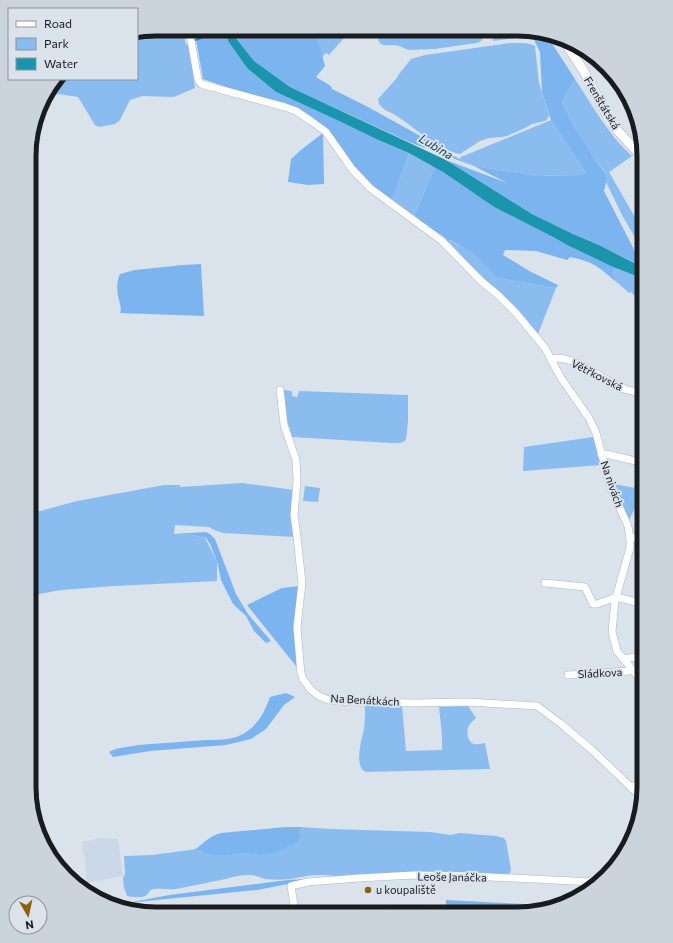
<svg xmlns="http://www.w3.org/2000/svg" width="673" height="943" font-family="Commissioner,sans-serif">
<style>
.commercial{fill:#ebd0d4}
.built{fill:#cad8e8}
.green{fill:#8bbcf0}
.forest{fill:#7cb4ef}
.water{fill:#1b94ad}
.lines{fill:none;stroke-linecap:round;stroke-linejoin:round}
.stream{stroke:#1b94ad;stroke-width:2}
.minor-casing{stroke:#aeb6bf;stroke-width:8}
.secondary-casing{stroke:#aeb6bf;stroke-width:10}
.minor{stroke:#fff;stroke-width:7}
.secondary{stroke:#fff;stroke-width:9}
.poi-dot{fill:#8d6207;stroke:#dae3ec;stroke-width:1.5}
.labels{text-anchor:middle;stroke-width:4;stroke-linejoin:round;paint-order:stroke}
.street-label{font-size:11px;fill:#191c1f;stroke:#dae3ec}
.poi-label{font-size:11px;fill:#191c1f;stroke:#dae3ec;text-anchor:start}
.water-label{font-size:12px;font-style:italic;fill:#0a3c47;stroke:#dae3ec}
.rim{fill:none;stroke:#191c1f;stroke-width:5}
</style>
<rect width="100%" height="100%" fill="#dae3ec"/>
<polygon class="commercial" points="416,904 446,906 446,914 301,913 300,908 358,905"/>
<polygon class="built" points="101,838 118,839 123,876 87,883 85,864 86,860 83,853 82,842"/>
<g class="green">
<polygon points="156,29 182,29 186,44 190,47 195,88 174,97 142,96 130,100 120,120 115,124 99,127 95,125 78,97 59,94 44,98 46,93 57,79 137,79 137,32"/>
<polygon points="315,29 348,30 350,31 329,55 326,53 322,57"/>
<path d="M385 30H427V32L430 33 432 32V30H502L523 35 516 38 493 41 492 36 486 34 481 41 477 43 435 49 408 50C405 49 403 47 399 46 393 43 378 50 378 37Z"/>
<path d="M510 43C518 43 528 42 535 46L539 83 549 115 548 118 545 121 532 124 525 128 507 136 502 137 489 138 480 141 460 154C436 149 418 130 398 117 393 113 384 111 380 105 378 103 379 102 378 99L396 79 399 74 411 59 425 55Z"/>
<path d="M575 79C593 106 608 135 632 156L609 172 644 233V257L640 246 622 215 606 182C609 175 604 171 600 166 584 147 573 124 562 102Z"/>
<polygon points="551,120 586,173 582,175 538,176 474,166 459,159 461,157"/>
<polygon points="409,153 435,167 414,216 392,201"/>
<polygon points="449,240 474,254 497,278 556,288 538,334 518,311 465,260 449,242"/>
<polygon points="613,267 644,279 644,306 631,292 629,293 619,284 613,275"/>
<path d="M282 390 292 391V396L297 397 299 391 408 395V422L406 439C403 444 397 443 391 443L292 437 285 414Z"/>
<polygon points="593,437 597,447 601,465 523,471 524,447"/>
<polygon points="242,483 294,490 295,537 223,533 214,530 209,527 175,525 174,534 188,534 205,538 217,561 217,581 115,586 61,590 29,596 29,514 77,501 164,485 180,485 180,487"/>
<polygon points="614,484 641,489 638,502 629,520"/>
<polygon points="305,486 320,488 318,502 303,501"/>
<path d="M365 706H386L394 708 399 706H402L406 751 442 750V735L439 707 468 706 476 718C473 721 469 724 468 728 466 734 469 744 475 744 478 745 482 743 485 743L490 769 366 772C353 767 362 739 364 728 365 721 365 714 365 706Z"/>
<path d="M301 827 331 829 430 832 451 835 459 833 496 836 504 838 506 841 511 869 510 873 506 876 338 877C331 874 310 875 302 877 298 877 294 879 290 879 282 880 273 880 265 879 259 877 255 875 248 875 238 875 230 878 221 880 206 883 191 886 176 889 168 890 161 888 154 889 149 889 149 894 145 896 141 898 132 897 127 896L124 888 123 878 125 874 124 856 152 855 197 849 200 850 203 853 224 856 245 853 260 855 300 835Z"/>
</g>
<g class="forest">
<polygon points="194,29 226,29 228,41 247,68 276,92 339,121 376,139 409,153 392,201 371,186 316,122 243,93 203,79"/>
<polygon points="233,29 315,29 325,66 316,77 331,86 332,89 368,107 433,143 459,159 474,166 538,176 582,175 586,173 551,120 542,92 540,52 533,38 539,35 553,45 575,79 562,102 575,128 595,160 606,174 607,179 604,191 643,267 601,246 573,234 532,214 446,160 507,183 474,166 409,142 290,87 254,61 235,37"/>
<polygon points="323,133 324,184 308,185 288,182 291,159 301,150"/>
<path d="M435 167 443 172 494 207 551 236 569 246 613 267V275L619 284C611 278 604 271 596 266 588 261 579 259 570 257L567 260 536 251 505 250 503 255 531 272 558 285 556 288 497 278 474 254 450 240 449 242 444 237 414 216Z"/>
<path d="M201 264 204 316 120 313C122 309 120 305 119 300 117 292 116 282 120 274L135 270 183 265Z"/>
<polygon points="206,532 210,534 215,539 236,594 248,614 271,641 266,643 254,631 246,616 233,604 221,580 217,561 210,544 206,538 188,534 173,534"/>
<polygon points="300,586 297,663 296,666 247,605 282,588"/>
<path d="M286 693 295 697 284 705 266 729 251 739 226 745 150 751 113 757 109 752C118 747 129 747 138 745 161 743 183 742 206 740 214 740 231 740 239 736 256 728 264 714 270 697Z"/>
<path d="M286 827H301L300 835 298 840 292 845 269 854 260 855 245 853 224 856 207 854 203 853 200 850H194C205 843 207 837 221 833Z"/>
<polygon points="308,879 288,884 257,890 127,903 169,895 288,880"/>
<polygon points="446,900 525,904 529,911 518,914 486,914 486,908 446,906"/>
</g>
<polygon class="water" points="226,29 233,29 235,37 254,61 290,87 446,160 532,214 573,234 601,246 642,267 644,267 644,279 613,267 569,246 551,236 494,207 443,172 409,153 376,139 339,121 276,92 247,68 228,41"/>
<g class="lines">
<polyline class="stream" points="195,40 228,29"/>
<defs>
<g id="minor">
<polyline points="189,29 198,80 201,84 285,107 296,111 311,121 326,132 352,169 370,188 442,241 481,281 498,295 516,313 545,348 561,378 589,418 596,433 611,489 628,526 630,538 630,548 615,601 612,632 617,651 644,684"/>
<path d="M551 360C568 351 606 381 622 388 629 391 637 392 644 393"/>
<polyline points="280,390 284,425 296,460 297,480 294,515 297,537 302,583 297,627 300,663 301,673 303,679 311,690 319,696 329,700 349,702 415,703 467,702 537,706 560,723 592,750 636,792 642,801"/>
<polyline points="601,454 606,454 644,463"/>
<polyline points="630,538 637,537 644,539"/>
<polyline points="545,583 585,587 593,604 597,604 616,597 644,604"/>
<polyline points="623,659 635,657 644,659"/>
<polyline points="568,675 629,671 631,669"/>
<polyline points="631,788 633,786 644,787"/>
<polyline points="296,913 294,905 291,886 308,882 359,878 414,875 470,876 594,882"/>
</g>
<polyline id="secondary" points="566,44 585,73 610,121 617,130 644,159"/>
</defs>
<use href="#minor" class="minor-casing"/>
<use href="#secondary" class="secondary-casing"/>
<use href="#minor" class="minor"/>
<use href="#secondary" class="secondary"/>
</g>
<circle class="poi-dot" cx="368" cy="890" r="4"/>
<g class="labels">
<g class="street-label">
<text transform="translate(602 103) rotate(59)" y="4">Frenštátská</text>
<text transform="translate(597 375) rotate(27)" y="4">Větřkovská</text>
<text transform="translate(612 484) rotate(71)" y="4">Na nivách</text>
<text transform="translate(600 673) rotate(-3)" y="4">Sládkova</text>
<text transform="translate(365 700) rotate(3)" y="4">Na Benátkách</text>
<text transform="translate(452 877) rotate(1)" y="4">Leoše Janáčka</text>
</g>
<g class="poi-label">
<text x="376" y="894">u koupaliště</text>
</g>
<g class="water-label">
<text transform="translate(436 147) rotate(31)" y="4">Lubina</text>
</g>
</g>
<path d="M0 0H673V943H0ZM156 36H517A120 120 0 0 1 637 156V787A120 120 0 0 1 517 907H156A120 120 0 0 1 36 787V156A120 120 0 0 1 156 36Z" fill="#cbd3dc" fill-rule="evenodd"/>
<path class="rim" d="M156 36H517A120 120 0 0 1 637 156V787A120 120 0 0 1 517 907H156A120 120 0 0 1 36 787V156A120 120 0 0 1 156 36Z"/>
<rect x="8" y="8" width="130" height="72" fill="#dae3ec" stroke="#8d939a"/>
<rect x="16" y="21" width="20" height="6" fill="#ffffff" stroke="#8d939a"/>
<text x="44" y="28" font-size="12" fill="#191c1f">Road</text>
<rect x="16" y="38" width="20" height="12" fill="#8bbcf0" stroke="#8d939a"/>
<text x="44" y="48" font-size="12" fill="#191c1f">Park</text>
<rect x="16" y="58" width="20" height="12" fill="#1b94ad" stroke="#8d939a"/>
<text x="44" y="68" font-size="12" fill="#191c1f">Water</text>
<g transform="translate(28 915) rotate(171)"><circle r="19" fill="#dae3ec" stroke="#8d939a"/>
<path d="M0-3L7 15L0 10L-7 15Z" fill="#8d6207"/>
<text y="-6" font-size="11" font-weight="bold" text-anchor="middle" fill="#191c1f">N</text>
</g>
</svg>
